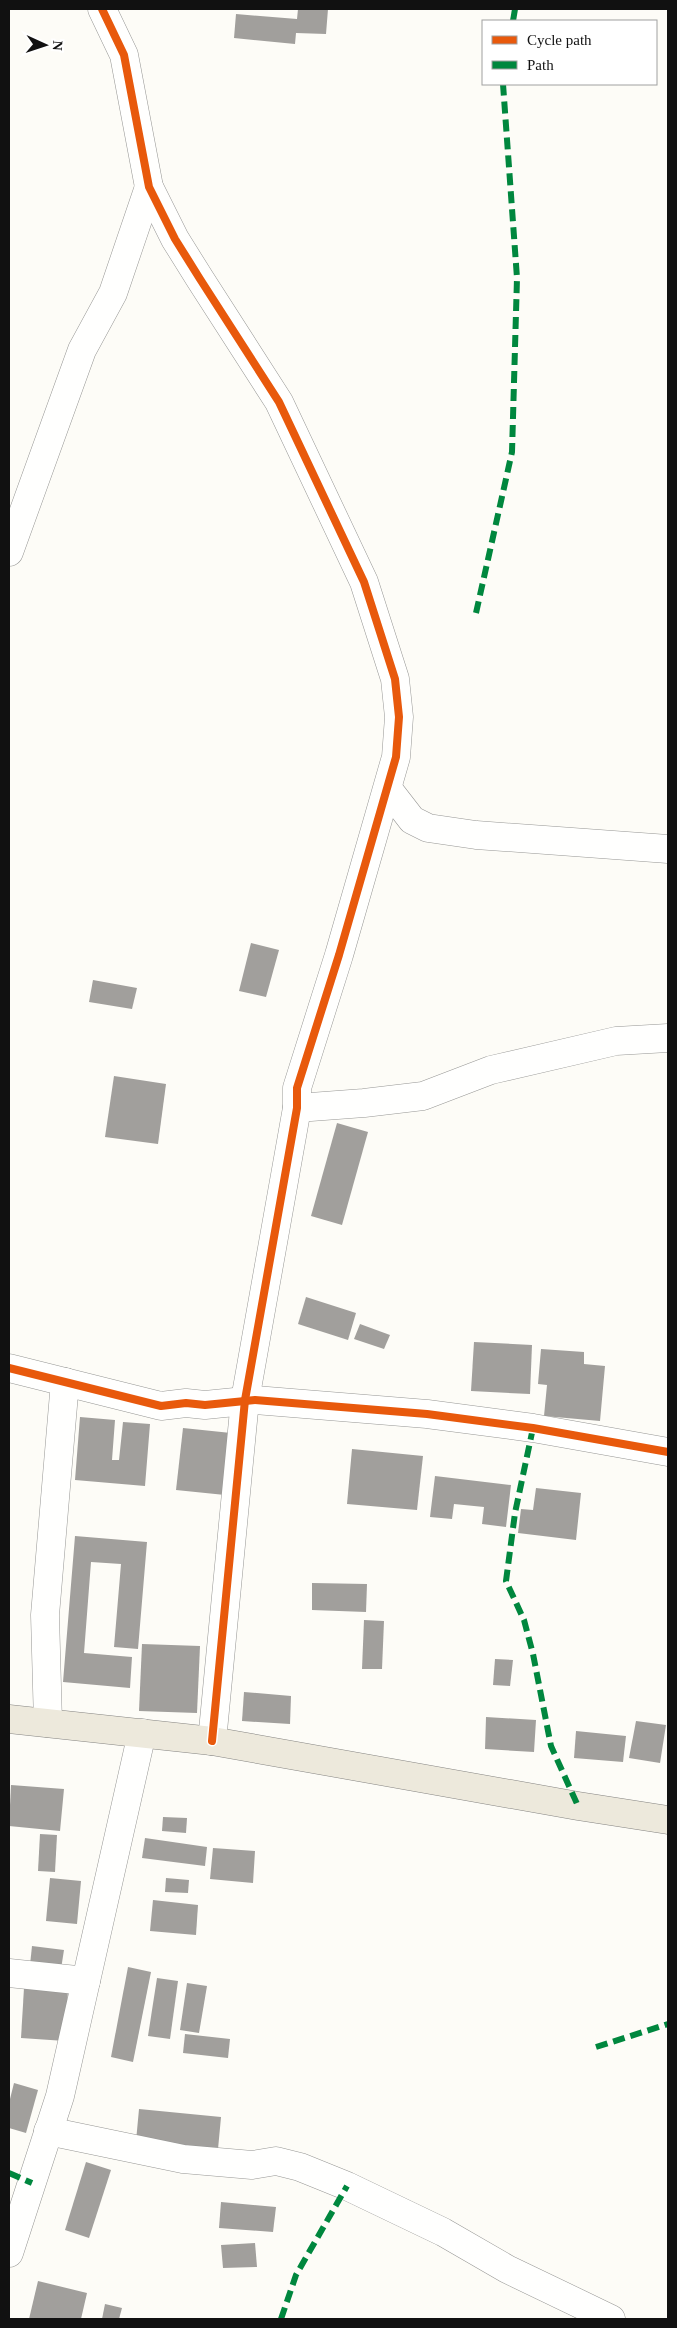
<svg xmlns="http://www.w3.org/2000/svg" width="677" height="2328" font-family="'Times New Roman',serif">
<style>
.building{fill:#a19f9c}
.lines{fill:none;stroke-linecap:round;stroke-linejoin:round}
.minor-casing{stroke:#979795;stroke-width:29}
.major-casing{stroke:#858482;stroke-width:29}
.minor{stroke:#fffffe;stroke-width:28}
.major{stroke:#ede9dc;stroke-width:28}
.quiet{stroke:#00873e;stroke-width:6;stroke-dasharray:12 6;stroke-linecap:butt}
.cycleway-casing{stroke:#fff;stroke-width:11}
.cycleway{stroke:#e8590c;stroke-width:8}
</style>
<rect width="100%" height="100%" fill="#fdfcf7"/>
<g class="building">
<polygon points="298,9 328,9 326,34 296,33 295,44 234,38 236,14 297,19"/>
<polygon points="251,943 279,950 266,997 239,991"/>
<polygon points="93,980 137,988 132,1009 89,1002"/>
<polygon points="114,1076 166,1084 158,1144 105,1137"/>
<polygon points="337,1123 368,1132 342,1225 311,1216"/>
<polygon points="306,1297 356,1313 348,1340 298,1324"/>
<polygon points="360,1324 390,1335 384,1349 354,1339"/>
<polygon points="474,1342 532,1345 530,1394 471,1391"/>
<polygon points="541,1349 584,1352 584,1364 605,1366 600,1421 544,1416 547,1385 538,1384"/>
<polygon points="80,1417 115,1420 112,1460 119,1460 123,1422 150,1424 145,1486 75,1480"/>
<polygon points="183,1428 231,1433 225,1495 176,1490"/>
<polygon points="352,1449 423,1456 417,1510 347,1504"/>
<polygon points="435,1476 511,1485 506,1527 482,1524 484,1507 454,1504 452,1519 430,1517"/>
<polygon points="536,1488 581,1493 576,1540 518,1533 521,1509 533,1510"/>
<polygon points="75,1536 147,1542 138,1649 114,1647 121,1564 91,1562 84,1653 132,1657 130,1688 63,1682"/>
<polygon points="312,1583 367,1584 366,1612 312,1610"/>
<polygon points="364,1620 384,1621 382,1669 362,1669"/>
<polygon points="142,1644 200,1646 197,1713 139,1711"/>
<polygon points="495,1659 513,1660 510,1686 493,1685"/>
<polygon points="244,1692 291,1696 290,1724 242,1721"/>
<polygon points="486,1717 536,1720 534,1752 485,1749"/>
<polygon points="636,1721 666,1725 660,1763 629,1758"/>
<polygon points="576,1731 626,1736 623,1762 574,1758"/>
<polygon points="11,1785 64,1789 60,1831 9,1826"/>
<polygon points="163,1817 187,1818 186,1833 162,1831"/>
<polygon points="40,1834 57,1835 55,1872 38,1871"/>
<polygon points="145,1838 207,1847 205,1866 142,1858"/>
<polygon points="213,1848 255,1851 253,1883 210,1879"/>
<polygon points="50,1878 81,1881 77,1924 46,1921"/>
<polygon points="166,1878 189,1880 188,1893 165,1892"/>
<polygon points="153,1900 198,1905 196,1935 150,1931"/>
<polygon points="32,1946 64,1950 61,1969 30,1965"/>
<polygon points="128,1967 151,1972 133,2062 111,2057"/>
<polygon points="157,1978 178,1981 170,2039 148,2036"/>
<polygon points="187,1983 207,1986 199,2033 180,2030"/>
<polygon points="24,1988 68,1990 65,2041 21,2038"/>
<polygon points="185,2034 230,2039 228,2058 183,2053"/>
<polygon points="14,2083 38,2090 26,2133 9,2128 9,2103"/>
<polygon points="139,2109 221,2117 218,2149 136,2141"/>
<polygon points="86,2162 111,2170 89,2238 65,2230"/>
<polygon points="221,2202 276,2207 273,2232 219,2228"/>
<polygon points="255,2243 257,2267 223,2268 221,2245"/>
<polygon points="38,2281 87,2293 81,2319 29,2319"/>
<polygon points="105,2304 122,2308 119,2319 102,2319"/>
</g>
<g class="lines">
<defs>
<g id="minor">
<polyline points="102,9 124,55 149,187 175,239 200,279 279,402 364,582 395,679 399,717 396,757 339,955 297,1088 297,1108 245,1400 212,1741"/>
<polyline points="9,552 82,350 113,293 149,187"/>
<polyline points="388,789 412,820 428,828 476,835 668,849"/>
<polyline points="297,1108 364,1103 423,1096 491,1070 616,1041 668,1038"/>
<polyline points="9,1368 161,1406 186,1403 205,1405 255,1400 427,1414 533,1428 668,1452"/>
<polyline points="48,1723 45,1615 65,1382"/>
<polyline points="9,1973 86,1981"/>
<polyline points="48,2131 183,2159 252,2165 276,2161 300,2167 347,2186 443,2232 507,2269 611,2319"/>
<polyline points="9,2253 60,2096 142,1733"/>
</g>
<polyline id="major" points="9,1719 212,1741 578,1806 668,1820"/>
</defs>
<use href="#minor" class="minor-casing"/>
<use href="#major" class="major-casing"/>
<use href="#minor" class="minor"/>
<use href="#major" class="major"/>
<g class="quiet">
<polyline points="513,21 515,9"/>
<polyline points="476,613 512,452 517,278 503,84"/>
<polyline points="533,1428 515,1513 506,1581 524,1620 533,1654 551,1746 578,1806"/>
<polyline points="596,2047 668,2024"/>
<polyline points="9,2173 32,2183"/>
<polyline points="281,2319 296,2275 347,2186"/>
</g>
<defs>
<g id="cycleway">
<polyline points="102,9 124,55 149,187 175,239 200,279 279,402 364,582 395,679 399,717 396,757 339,955 297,1088 297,1108 245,1400 212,1741"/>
<polyline points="9,1368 161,1406 186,1403 205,1405 255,1400 427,1414 533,1428 668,1452"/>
</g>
</defs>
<use href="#cycleway" class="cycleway-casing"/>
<use href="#cycleway" class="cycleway"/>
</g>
<rect width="677" height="2328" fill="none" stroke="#111111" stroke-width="20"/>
<rect x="482" y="20" width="175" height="65" fill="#ffffff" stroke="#a0a0a0"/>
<rect x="492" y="36" width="25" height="8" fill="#e8590c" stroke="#a0a0a0"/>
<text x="527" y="45" font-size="15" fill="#111111">Cycle path</text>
<rect x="492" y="61" width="25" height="8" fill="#00873e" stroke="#a0a0a0"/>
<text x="527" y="70" font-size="15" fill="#111111">Path</text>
<g transform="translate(45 45) rotate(93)" stroke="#ffffff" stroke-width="4" paint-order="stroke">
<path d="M0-4L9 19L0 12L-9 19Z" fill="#111111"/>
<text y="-8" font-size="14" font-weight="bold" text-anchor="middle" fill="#111111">N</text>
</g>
</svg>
